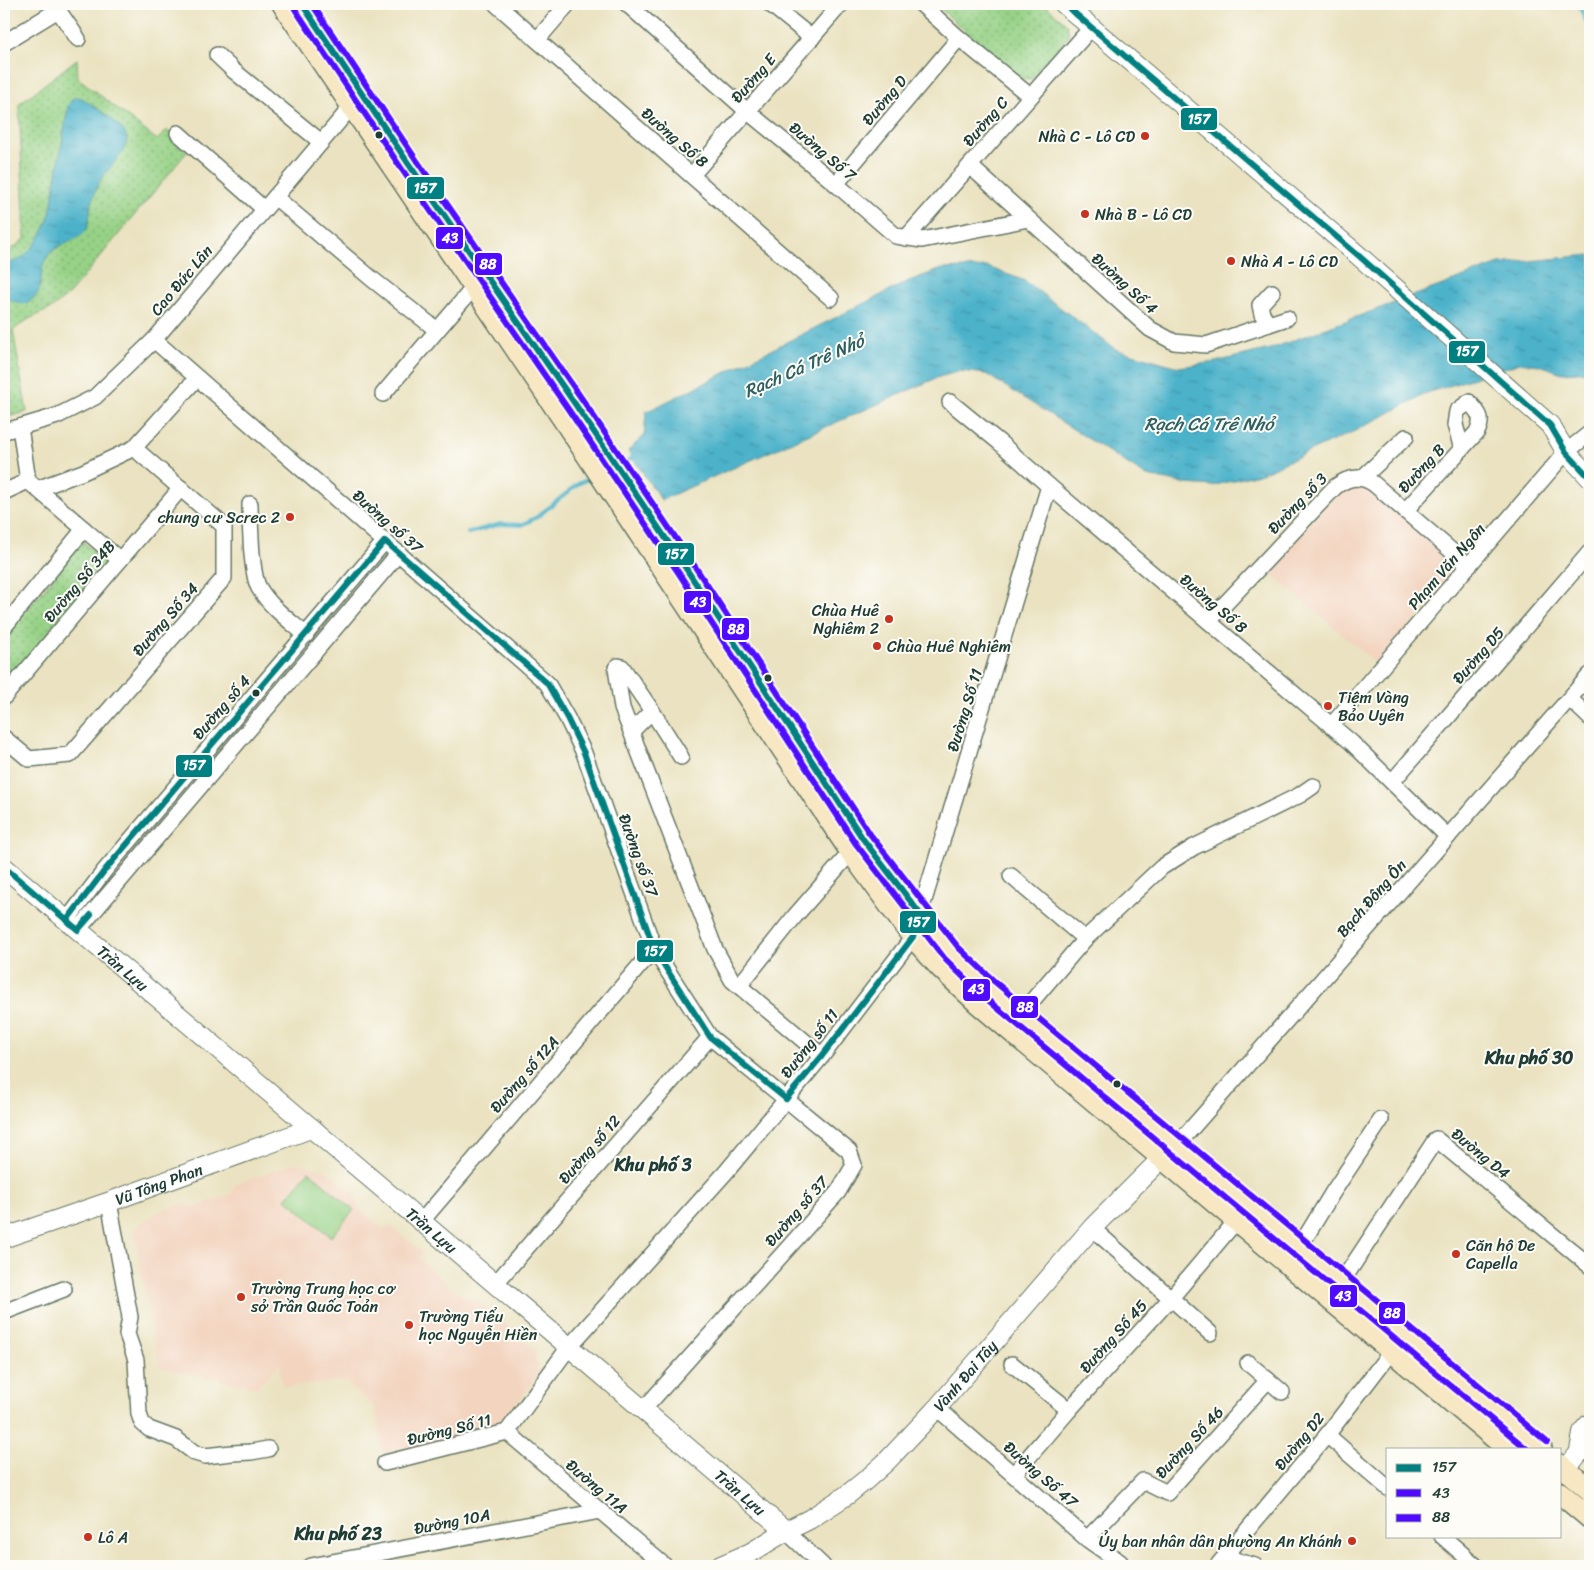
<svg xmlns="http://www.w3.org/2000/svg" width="1594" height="1570" font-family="Sriracha,sans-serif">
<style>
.built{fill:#f3d4bf}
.grass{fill:url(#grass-dots);stroke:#5b885e}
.garden{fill:#97d287;stroke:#5b885e}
.water{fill:url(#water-ripples);stroke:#35787f}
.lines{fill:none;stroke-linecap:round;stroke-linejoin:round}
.stream{stroke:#4bb2ca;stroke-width:4}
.minor-casing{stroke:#667765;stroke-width:18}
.tertiary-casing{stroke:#667765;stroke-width:21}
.secondary-casing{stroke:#667765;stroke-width:24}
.minor{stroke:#fff;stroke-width:15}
.tertiary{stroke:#fff;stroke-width:19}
.secondary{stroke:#f7e8c3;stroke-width:21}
.bus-1-casing{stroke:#fdfcf7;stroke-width:10}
.bus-2-casing{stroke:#fdfcf7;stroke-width:10}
.bus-3-casing{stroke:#fdfcf7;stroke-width:10}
.bus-1{stroke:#008080;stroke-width:6}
.bus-2{stroke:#4f0aff;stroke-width:6}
.bus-3{stroke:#4f0aff;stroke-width:6}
.bus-dot{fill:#1f3d34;stroke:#fdfcf7;stroke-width:2}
.poi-dot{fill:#c8321e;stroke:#fdfcf7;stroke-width:2}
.labels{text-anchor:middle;stroke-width:4;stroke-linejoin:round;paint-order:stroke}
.street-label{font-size:16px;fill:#1f3d34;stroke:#fdfcf7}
.poi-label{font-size:16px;fill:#1f3d34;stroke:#fdfcf7;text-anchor:start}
.water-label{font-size:18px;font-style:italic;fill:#2c6061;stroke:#fdfcf7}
.neighbourhood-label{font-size:18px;font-weight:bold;fill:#1f3d34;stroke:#fdfcf7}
.line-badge{stroke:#fdfcf7;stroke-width:2}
.badge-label{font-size:14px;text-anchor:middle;font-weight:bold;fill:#fff}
</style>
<defs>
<pattern id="grass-dots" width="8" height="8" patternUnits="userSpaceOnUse" patternTransform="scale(1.25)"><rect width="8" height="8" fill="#97d287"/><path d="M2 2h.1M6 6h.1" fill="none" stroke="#7bac6f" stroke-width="1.8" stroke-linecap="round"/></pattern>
<pattern id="water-ripples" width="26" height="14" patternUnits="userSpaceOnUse" patternTransform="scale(1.25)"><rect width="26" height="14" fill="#4bb2ca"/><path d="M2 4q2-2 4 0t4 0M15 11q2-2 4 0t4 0" fill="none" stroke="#3e92a5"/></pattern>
</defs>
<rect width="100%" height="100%" fill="#fdfcf7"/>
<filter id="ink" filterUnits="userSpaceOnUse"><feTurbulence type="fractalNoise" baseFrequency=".02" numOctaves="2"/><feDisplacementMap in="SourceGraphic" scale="10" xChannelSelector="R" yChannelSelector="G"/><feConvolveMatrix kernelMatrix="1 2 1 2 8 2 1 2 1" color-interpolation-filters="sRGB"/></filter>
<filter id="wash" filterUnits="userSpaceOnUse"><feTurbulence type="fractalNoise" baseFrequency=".0096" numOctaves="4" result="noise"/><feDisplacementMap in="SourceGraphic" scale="20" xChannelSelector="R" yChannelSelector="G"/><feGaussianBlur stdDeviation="1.12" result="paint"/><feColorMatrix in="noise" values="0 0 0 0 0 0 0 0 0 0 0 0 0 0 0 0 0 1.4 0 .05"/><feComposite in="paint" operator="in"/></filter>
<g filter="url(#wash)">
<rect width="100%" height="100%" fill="#eae2c0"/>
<g class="built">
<polygon points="1349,483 1368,484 1455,561 1456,566 1454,576 1377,664 1265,568"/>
<polygon points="294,1163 325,1170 356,1195 357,1206 383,1230 389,1225 422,1252 418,1259 465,1299 476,1299 535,1350 538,1375 501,1425 383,1454 375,1407 343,1381 283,1387 279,1364 257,1388 159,1367 134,1230 157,1212 183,1203 195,1207 232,1194 236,1184"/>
</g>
<g class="grass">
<polygon points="935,4 1044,4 1067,24 1069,36 1032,79 1019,78"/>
<polygon points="77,59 78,78 157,140 167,130 187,152 70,293 52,308 29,319 13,330 27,412 4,418 4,255 25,239 19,104"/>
<polygon points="83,542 107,562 4,687 4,638"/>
</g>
<polygon class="garden" points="309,1171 354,1210 331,1237 286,1199"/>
<g class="water">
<path d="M76 97 82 98C93 106 126 126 127 139 127 152 107 169 100 181 96 188 93 197 91 206 89 213 90 225 85 232 76 242 56 243 47 257 35 274 50 296 22 304L4 297V265C9 263 14 262 19 259 34 251 45 230 50 214L68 107 72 99Z"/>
<polygon points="1590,255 1590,371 1562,373 1540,365 1520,363 1427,393 1355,431 1262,473 1212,486 1187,484 1147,476 986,374 961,371 939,377 661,500 628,451 644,436 646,412 909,281 942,269 988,267 1025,281 1115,349 1179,367 1215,362 1270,349 1499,264"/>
</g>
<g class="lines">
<g class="stream">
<polyline points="1578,4 1590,29"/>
<polyline points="623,463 637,456"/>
<polyline points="468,533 501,524 522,525 537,517 578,484 594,476"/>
</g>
</g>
</g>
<g filter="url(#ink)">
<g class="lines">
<defs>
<g id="minor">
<polyline points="54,4 78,39"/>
<polyline points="496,4 831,298"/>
<polyline points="627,4 747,111 836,184 896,236 922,240 1028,219"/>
<polyline points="770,4 812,38"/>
<polyline points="921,4 959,38 1030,96"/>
<polyline points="537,40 568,4"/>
<polyline points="4,43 58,10"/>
<polyline points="217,55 234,71 321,142"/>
<polyline points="178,133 264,209"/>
<polyline points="970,166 1150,329 1174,342 1206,345 1287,318"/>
<polyline points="692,175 841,4"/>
<polyline points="836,184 959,38"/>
<polyline points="275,197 372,279 437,330"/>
<polyline points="906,238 1091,28"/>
<polyline points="1268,324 1262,314 1260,305 1272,292"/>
<polyline points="154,340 547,683 567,718 584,753 655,951 710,1037 849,1151 854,1165 838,1192 643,1410"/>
<polyline points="383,394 474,287"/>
<polyline points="950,402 999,442 1049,486 1352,743 1448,837"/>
<polyline points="4,431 20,427 57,416 95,397 154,340 352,106"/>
<polyline points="1362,478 1406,437"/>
<polyline points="28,481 120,560"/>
<polyline points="37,489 83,472 134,448 197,378"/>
<polyline points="4,492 28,481 20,427"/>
<path d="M250 504C250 522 251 574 259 588 270 607 290 621 306 635"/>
<path d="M1405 511 1477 432C1484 418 1479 413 1469 402L1457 411 1455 425 1462 449"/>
<path d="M1209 621 1335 487C1347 478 1360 474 1374 484L1469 566"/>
<polyline points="4,627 84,529"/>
<polyline points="4,697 181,488"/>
<polyline points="1570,699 1590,718"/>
<polyline points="652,711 681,757"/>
<polyline points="1331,726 1566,452 1590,433"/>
<polyline points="631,732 652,711 622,667 618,666 616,668 622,708 715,949 732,980 822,1056"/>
<polyline points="4,738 29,759 70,755 224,578 224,526 134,448"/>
<polyline points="1392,782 1590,552"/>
<polyline points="1011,876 1085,939"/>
<polyline points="67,920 105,870 385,541"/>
<polyline points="78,930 399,553"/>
<polyline points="739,986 795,916 851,852"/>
<polyline points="1020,1015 1085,939 1162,867 1194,847 1300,795 1313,786"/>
<polyline points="1177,1145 1590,675"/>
<polyline points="109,1202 130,1317 127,1334 136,1360 139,1414 142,1423 149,1429 176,1439 195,1453 205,1456 232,1453 251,1452 268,1449"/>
<polyline points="421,1222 642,963 655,951"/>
<polyline points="1092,1228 1210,1333"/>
<polyline points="1299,1248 1333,1192 1381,1120"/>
<polyline points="1341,1283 1436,1139 1590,1266"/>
<polyline points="495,1284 710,1037"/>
<polyline points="4,1312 64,1289"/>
<polyline points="1248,1363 1282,1392"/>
<polyline points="1012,1364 1069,1410"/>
<polyline points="937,1408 1087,1539 1120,1562 1122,1566"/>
<polyline points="507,1432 665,1566"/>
<polyline points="1327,1435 1388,1488"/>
<polyline points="385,1463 507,1432 569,1347 726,1172 822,1056 913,937 1049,486"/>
<polyline points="1014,1474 1069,1410 1171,1298 1237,1220"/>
<polyline points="786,1531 823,1566"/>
<polyline points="1442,1536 1476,1566"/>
<polyline points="1087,1539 1143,1481 1167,1493 1268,1380"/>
<polyline points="1225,1557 1255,1566"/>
<polyline points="311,1566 600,1511"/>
<polyline points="1217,1566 1327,1435 1397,1344"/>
</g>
<g id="tertiary">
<polyline points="1064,4 1359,256 1550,425 1566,452 1590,478"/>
<path id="s1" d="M4 867 786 1531"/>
<path id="s2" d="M4 1238 109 1202 312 1128"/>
<polyline points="1579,1453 1583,1431 1590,1423"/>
<polyline points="1566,1469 1579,1453 1590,1447"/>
<path id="s3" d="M720 1566 750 1553 786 1531 810 1519 847 1495 867 1479 886 1462 937 1408 1092 1228 1162 1158 1172 1149"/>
</g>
<g id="secondary">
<polyline points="283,4 562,417 851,852 913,937 940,967 978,1003 1508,1449"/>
<polyline points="302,4 408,163 575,404 685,567 863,839 921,915 952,953 989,989 1541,1449"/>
<polyline points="1560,1465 1590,1490"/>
<polyline points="1560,1493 1590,1518"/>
</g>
</defs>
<use href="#minor" class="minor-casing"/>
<use href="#tertiary" class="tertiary-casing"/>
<use href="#secondary" class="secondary-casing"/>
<use href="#minor" class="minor"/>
<use href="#tertiary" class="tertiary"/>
<use href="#secondary" class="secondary"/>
<defs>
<g id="bus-1">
<polyline points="302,4 408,163 575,404 685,567 863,839 921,915 913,937 822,1056 786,1099"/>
<polyline points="1064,4 1359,256 1550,425 1566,452 1590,478"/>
<polyline points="4,867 78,930 91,915"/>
<polyline points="67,920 105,870 385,541 547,683 567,718 584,753 655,951 710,1037 786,1099"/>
</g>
<polyline id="bus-2" points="295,9 401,168 568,409 678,572 856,844 945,959 983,996 1527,1449"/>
<polyline id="bus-3" points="312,4 415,158 582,399 692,562 870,834 958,947 995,982 1547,1442"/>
</defs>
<use href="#bus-1" class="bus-1-casing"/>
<use href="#bus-2" class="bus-2-casing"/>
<use href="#bus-3" class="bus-3-casing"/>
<use href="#bus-1" class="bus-1"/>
<use href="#bus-2" class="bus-2"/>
<use href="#bus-3" class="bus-3"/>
</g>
</g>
<g class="bus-dot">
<circle cx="379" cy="135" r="4.5"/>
<circle cx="768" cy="678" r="4.5"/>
<circle cx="256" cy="693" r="4.5"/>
<circle cx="1117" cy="1084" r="4.5"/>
</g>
<g class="poi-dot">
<circle cx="1145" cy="136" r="5"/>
<circle cx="1085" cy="214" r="5"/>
<circle cx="1231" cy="261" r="5"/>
<circle cx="290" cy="517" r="5"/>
<circle cx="889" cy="619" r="5"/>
<circle cx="877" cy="646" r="5"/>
<circle cx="1328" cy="706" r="5"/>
<circle cx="1456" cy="1254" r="5"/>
<circle cx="241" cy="1297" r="5"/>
<circle cx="409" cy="1325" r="5"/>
<circle cx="88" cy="1537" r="5"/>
<circle cx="1352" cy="1541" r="5"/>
</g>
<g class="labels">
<g class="street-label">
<text transform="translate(753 78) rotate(-49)" y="6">Đường E</text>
<text transform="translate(884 100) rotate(-50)" y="6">Đường D</text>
<text transform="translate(985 121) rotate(-49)" y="6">Đường C</text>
<text transform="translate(675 137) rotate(41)" y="6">Đường Số 8</text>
<text transform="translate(823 151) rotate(40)" y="6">Đường Số 7</text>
<text transform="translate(181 280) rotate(-50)" y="6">Cao Đức Lân</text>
<text transform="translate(1125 283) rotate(42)" y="6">Đường Số 4</text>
<text transform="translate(1421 468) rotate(-47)" y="6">Đường B</text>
<text transform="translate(1297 503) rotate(-46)" y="6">Đường số 3</text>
<text transform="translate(388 521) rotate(41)" y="6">Đường số 37</text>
<text transform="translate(1446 566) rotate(-49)" y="6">Phạm Văn Ngôn</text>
<text transform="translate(79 581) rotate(-50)" y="6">Đường Số 34B</text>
<text transform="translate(1214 603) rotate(40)" y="6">Đường Số 8</text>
<text transform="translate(165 619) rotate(-49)" y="6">Đường Số 34</text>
<text transform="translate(1478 655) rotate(-49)" y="6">Đường D5</text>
<text transform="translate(221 707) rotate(-49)" y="6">Đường số 4</text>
<text transform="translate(964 710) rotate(-73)" y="6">Đường Số 11</text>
<text transform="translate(639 855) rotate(70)" y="6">Đường số 37</text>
<text transform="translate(1371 898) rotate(-49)" y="6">Bạch Đông Ôn</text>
<text dy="6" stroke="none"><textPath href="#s1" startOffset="156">Trần Lựu</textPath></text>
<text transform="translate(809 1043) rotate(-52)" y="6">Đường số 11</text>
<text transform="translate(524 1074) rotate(-49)" y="6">Đường số 12A</text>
<text transform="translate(589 1149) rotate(-49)" y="6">Đường số 12</text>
<text transform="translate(1481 1153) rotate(39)" y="6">Đường D4</text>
<text dy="6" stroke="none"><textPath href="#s2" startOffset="164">Vũ Tông Phan</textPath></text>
<text transform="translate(796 1211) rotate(-49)" y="6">Đường số 37</text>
<text dy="6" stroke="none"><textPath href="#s1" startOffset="561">Trần Lựu</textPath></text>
<text transform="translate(1113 1336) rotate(-48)" y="6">Đường Số 45</text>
<text dy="6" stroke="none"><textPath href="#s3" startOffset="314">Vành Đai Tây</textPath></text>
<text transform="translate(449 1429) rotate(-14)" y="6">Đường Số 11</text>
<text transform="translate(1299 1441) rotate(-51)" y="6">Đường D2</text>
<text transform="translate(1189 1442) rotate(-47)" y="6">Đường Số 46</text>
<text transform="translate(1041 1474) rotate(41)" y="6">Đường Số 47</text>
<text transform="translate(597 1486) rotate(40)" y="6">Đường 11A</text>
<text dy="6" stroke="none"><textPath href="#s1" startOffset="966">Trần Lựu</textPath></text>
<text transform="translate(452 1521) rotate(-11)" y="6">Đường 10A</text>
</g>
<g class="poi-label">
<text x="1135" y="142" text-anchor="end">Nhà C - Lô CD</text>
<text x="1095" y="220">Nhà B - Lô CD</text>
<text x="1241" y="267">Nhà A - Lô CD</text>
<text x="280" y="523" text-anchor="end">chung cư Screc 2</text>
<text x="879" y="616" text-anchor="end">Chùa Huê<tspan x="879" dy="18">Nghiêm 2</tspan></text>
<text x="887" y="652">Chùa Huê Nghiêm</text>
<text x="1338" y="703">Tiệm Vàng<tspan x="1338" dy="18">Bảo Uyên</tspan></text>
<text x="1466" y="1251">Căn hộ De<tspan x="1466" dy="18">Capella</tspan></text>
<text x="251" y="1294">Trường Trung học cơ<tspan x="251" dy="18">sở Trần Quốc Toản</tspan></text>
<text x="419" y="1322">Trường Tiểu<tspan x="419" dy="18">học Nguyễn Hiền</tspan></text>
<text x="98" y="1543">Lô A</text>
<text x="1342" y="1547" text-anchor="end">Ủy ban nhân dân phường An Khánh</text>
</g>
<g class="water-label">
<text transform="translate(804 366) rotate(-24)" y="6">Rạch Cá Trê Nhỏ</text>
<text x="1209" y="430">Rạch Cá Trê Nhỏ</text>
</g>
<g class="neighbourhood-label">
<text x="1529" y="1064">Khu phố 30</text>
<text x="653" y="1171">Khu phố 3</text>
<text x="338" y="1540">Khu phố 23</text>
</g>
</g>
<g class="line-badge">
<rect x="1180" y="107" width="38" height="24" rx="5" fill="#008080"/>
<rect x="406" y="176" width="39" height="24" rx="5" fill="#008080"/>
<rect x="435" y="226" width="29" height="24" rx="5" fill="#4f0aff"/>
<rect x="474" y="252" width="29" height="24" rx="5" fill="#4f0aff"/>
<rect x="1448" y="340" width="38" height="24" rx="5" fill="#008080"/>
<rect x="657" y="542" width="38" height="24" rx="5" fill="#008080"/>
<rect x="683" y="590" width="29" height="24" rx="5" fill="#4f0aff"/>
<rect x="721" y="617" width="29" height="24" rx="5" fill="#4f0aff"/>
<rect x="175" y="754" width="38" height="24" rx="5" fill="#008080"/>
<rect x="899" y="910" width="38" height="24" rx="5" fill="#008080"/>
<rect x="636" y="939" width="38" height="24" rx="5" fill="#008080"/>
<rect x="962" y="978" width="29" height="24" rx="5" fill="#4f0aff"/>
<rect x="1010" y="995" width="29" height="24" rx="5" fill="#4f0aff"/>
<rect x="1329" y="1284" width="29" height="24" rx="5" fill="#4f0aff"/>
<rect x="1378" y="1301" width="28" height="24" rx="5" fill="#4f0aff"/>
</g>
<g class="badge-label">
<text x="1199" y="124">157</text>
<text x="425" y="193">157</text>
<text x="450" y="243">43</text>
<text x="488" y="269">88</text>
<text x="1467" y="356">157</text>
<text x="676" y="559">157</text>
<text x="698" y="607">43</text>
<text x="736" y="634">88</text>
<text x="194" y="770">157</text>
<text x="918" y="927">157</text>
<text x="655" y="956">157</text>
<text x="976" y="994">43</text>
<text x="1025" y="1012">88</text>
<text x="1343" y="1301">43</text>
<text x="1392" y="1318">88</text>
</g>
<rect width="1594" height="1570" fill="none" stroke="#fdfcf7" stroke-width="20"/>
<rect x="1386" y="1448" width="175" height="90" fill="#fdfcf7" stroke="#a4b0a9"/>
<rect x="1396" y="1464" width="25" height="8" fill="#008080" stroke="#a4b0a9"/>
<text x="1432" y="1472" font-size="15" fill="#1f3d34">157</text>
<rect x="1396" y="1489" width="25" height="8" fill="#4f0aff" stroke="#a4b0a9"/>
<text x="1432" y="1498" font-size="15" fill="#1f3d34">43</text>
<rect x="1396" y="1514" width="25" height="8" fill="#4f0aff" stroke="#a4b0a9"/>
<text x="1432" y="1522" font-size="15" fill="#1f3d34">88</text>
</svg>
